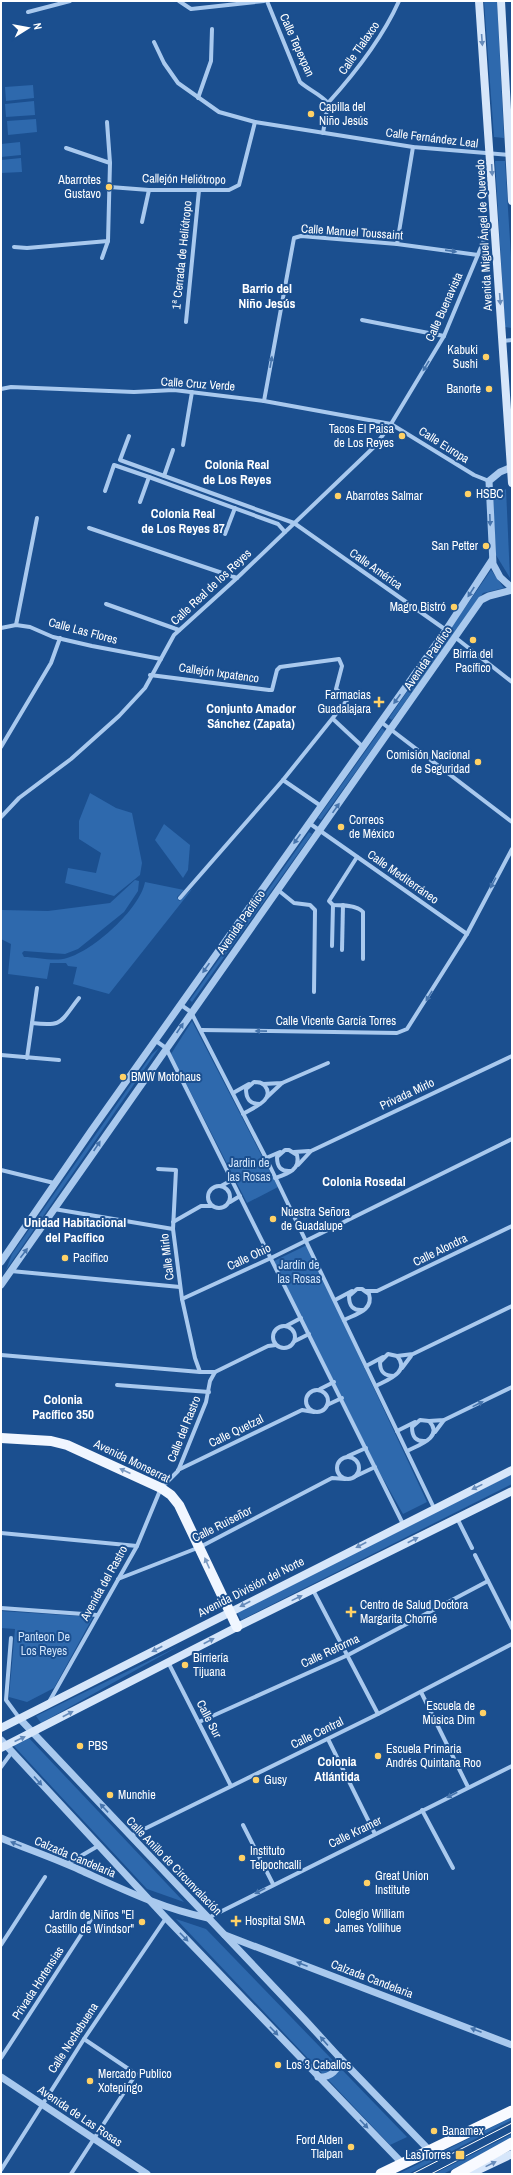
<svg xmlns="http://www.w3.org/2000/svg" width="513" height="2175" font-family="'Archivo Narrow',sans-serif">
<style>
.green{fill:#2e69ad}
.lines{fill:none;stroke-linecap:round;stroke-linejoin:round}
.minor{stroke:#a9c9ee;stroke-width:4}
.tertiary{stroke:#a9c9ee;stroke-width:7}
.secondary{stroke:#d6e6fa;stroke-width:8}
.primary{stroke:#f0f6ff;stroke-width:10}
.trunk{stroke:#f8faff;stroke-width:11}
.tram{stroke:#fff;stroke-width:1}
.oneway{fill:#668bba}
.oneway2{fill:#4674ac}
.oneway3{fill:#7b9ac1}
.poi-dot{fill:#ffd166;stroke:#1b4f8f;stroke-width:1.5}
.labels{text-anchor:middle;stroke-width:4;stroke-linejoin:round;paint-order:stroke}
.street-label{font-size:12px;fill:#fff;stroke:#1b4f8f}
.poi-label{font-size:12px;fill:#fff;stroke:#1b4f8f;text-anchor:start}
.park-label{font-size:12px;fill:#cfe3fa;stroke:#1b4f8f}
.neighbourhood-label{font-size:13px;font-weight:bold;fill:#fff;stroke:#1b4f8f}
</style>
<rect width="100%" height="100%" fill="#1b4f8f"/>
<g class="green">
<polygon points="484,1 497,1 504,138 494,137"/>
<polygon points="33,85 34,98 6,101 5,87"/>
<polygon points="34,101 35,115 6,117 5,104"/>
<polygon points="36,119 37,132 8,135 7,121"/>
<polygon points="20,142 21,155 1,157 1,144"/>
<polygon points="21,158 22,172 1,173 1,160"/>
<polygon points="495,161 505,161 512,273 512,328 505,327"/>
<polygon points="506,489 510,578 496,555 493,498"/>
<polygon points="491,570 504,588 483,593 392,720 389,718"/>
<polygon points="382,728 385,731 321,820 318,818"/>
<polygon points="90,793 116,808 132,813 142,863 140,875 114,896 65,883 68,868 96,873 101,853 79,839 79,821"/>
<polygon points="164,824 190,845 188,870 183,878 155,840"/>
<polygon points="309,832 312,834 192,1002 190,1000"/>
<path d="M135 880 139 881 138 891 124 912 78 949 65 954 24 951 22 953 24 957C36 957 55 962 67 958 93 951 140 909 145 882L184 890 177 897 179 901 193 888 109 994 73 984 77 967 68 966 66 963H50L47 979 8 974 11 944 1 939V910L48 911 110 903Z"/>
<polygon points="192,1021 278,1187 247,1203 171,1054"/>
<polygon points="159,1048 6,1270 12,1254 152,1054"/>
<polygon points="307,1245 427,1502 403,1514 377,1468 274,1261"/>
<polygon points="512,1474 512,1484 241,1620 237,1612"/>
<polygon points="1,1611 93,1617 54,1688 27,1702 9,1697 15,1629 1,1628"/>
<polygon points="179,1646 41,1723 36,1716"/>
<polygon points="28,1737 184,1902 147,1889 13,1745"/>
<polygon points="176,1919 206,1929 407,2137 390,2145"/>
<polygon points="512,2117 512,2120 408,2174 398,2174"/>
<polygon points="512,2134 512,2139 443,2174 434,2174"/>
</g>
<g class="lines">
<g class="minor">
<polyline points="179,1 191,9 264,1"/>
<path d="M267 1 300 82C309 90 320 94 328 103"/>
<polyline points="28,12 70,1"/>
<polyline points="154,42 164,63 178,83 219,112 255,122 413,147 511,155"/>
<polyline points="198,98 211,61 212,29"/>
<path d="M328 103C356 72 382 39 399 1"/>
<polyline points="107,122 110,163"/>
<polyline points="323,133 328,103"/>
<polyline points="110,187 149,190 229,190 239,185 255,122"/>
<polyline points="142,222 149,190"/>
<polyline points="397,244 413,147"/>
<polyline points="14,247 27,248 108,241 110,163 66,148"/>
<polyline points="102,258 108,241"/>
<polyline points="362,320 444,336"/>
<polyline points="186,322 199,190"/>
<polyline points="502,341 512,340"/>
<polyline points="1,389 11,387 134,392 174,390 264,401 391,424 474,475 489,481"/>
<polyline points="264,401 294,238 301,236 397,244 478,255"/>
<polyline points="129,436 120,460 294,523 446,630"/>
<polyline points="183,445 192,392"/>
<polyline points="164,476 173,450"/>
<polyline points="105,491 114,465 149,477"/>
<polyline points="140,502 149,477 278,524 285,532"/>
<polyline points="89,528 237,578"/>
<polyline points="225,534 235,508"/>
<polyline points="106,604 179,630"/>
<polyline points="16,625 37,518"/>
<polyline points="1,628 16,625 30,627 53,637 92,646 161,659"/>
<polyline points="456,638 512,682"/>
<polyline points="150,675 269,690 272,690 277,670 280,667 339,659 342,666 336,689 348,699 283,780 180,898"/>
<polyline points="333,719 363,747"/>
<polyline points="381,722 512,822"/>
<polyline points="1,747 51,663 60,638"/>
<polyline points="283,780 321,806"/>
<polyline points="1,817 19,798 71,759 119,716 145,688 174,635 237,578 374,447 391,424 444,336 492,221"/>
<polyline points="309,823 467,934"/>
<path d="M357 857 329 901 333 905C342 905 357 905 363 912V959"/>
<polyline points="278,890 294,903 310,905 315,910 314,992"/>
<polyline points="332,946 333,905"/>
<polyline points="342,950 343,905"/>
<polyline points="181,1005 191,1012 266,1158 434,1508"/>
<path d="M32 1023C64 1027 60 1022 79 998"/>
<polyline points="201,1030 397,1033 407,1029 467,934 512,849"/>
<polyline points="156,1041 166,1048 403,1524"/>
<polyline points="1,1055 59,1060"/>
<polyline points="27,1058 37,988"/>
<polyline points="263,1084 282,1083 328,1063"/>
<polyline points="233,1093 249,1084"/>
<polyline points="267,1097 282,1083"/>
<path d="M243 1114C252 1108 276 1100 265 1086 262 1082 258 1082 254 1082L246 1089C246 1099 250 1104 260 1104"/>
<polyline points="294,1152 309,1151"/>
<polyline points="266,1158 280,1152"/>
<polyline points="298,1165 311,1151 512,1056"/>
<polyline points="158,1169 176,1170 173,1229 182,1299 195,1358 200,1372 215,1372 268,1346 276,1345"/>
<polyline points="1,1170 54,1183"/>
<path d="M275 1178C287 1174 301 1170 297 1155L289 1150H285L277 1157C277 1167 281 1172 291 1171"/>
<circle cx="219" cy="1197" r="11"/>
<polyline points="221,1186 232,1180"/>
<polyline points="230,1202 240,1196"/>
<polyline points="54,1209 173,1229"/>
<polyline points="173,1222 201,1206 211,1206"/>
<polyline points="11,1271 180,1287"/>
<polyline points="366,1291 377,1291 512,1226"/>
<polyline points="182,1299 271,1258 512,1139"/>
<polyline points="335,1300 352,1291"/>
<path d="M344 1320C356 1314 374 1310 369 1294L362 1289H357L349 1296C349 1306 353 1311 363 1310"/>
<circle cx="284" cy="1337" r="11"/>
<polyline points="286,1326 301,1318"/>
<polyline points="295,1341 309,1334"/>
<polyline points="1,1355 200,1372"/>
<polyline points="397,1356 413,1354 512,1306"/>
<polyline points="366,1366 383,1357"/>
<polyline points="402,1368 411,1356"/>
<polyline points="117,1385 209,1392"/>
<path d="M376 1386C387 1380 411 1372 397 1356L388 1354 380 1362C380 1372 384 1376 394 1376"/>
<polyline points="320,1389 334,1382"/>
<circle cx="317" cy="1401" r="11"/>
<polyline points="327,1405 342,1398"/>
<polyline points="429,1421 444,1420 512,1387"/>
<polyline points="397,1431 415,1422"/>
<polyline points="435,1432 444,1420"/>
<path d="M407 1451C419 1445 444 1437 429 1421L420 1420 412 1427C412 1437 416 1442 426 1441"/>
<polyline points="348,1456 366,1448"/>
<circle cx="348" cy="1468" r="11"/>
<polyline points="178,1470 302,1410 314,1412"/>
<polyline points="356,1476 375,1467"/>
<polyline points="457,1518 472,1548"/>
<polyline points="1,1533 137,1546"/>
<polyline points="475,1555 512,1628"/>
<polyline points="118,1579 200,1547 332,1478 345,1479"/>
<polyline points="313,1590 378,1714"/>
<polyline points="1,1608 97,1615"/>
<polyline points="11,1638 6,1700 20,1719"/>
<polyline points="168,1662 231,1786"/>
<polyline points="421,1692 468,1787"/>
<polyline points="49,1702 137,1546 161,1488 178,1471 206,1402 210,1381 215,1372"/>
<polyline points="199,1722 348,1655 488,1581"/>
<polyline points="328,1739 375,1834"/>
<polyline points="1,1767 12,1752"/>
<polyline points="422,1810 453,1868"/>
<polyline points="243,1825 273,1884"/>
<polyline points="130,1836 378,1714 512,1644"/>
<polyline points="67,1864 98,1846"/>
<polyline points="208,1918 512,1766"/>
<polyline points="1,1945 45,1877"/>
<polyline points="1,2058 92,1918"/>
<polyline points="1,2170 84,2039 166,1918"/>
<polyline points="71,2174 136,2074 84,2039"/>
</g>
<g class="tertiary">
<polyline points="512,467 500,472 489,481 493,564 500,577 512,588"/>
<polyline points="1,1262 91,1131 446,630 492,560"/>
<polyline points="1,1285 481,600 489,596 512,590"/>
<polyline points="20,1719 306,2021 339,2057 429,2150"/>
<polyline points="1,1740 166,1918 402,2163"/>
<path d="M1 1838C27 1849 54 1858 80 1870 122 1889 163 1909 208 1918"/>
<polyline points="225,1935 512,2045"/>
<polyline points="1,2077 147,2174"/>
<path d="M318 2077C330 2078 340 2070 339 2057"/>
</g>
<g class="secondary">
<polyline points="479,1 512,483"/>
<polyline points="501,1 512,201"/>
<polyline points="1,1728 512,1470"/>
<polyline points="1,1748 237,1627 512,1491"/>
<polyline points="470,2174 512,2154"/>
</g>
<polyline class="primary" points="1,1438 51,1441 67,1445 161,1488 171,1495 179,1505 237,1627"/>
<g class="trunk">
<polyline points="381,2174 512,2111"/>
<polyline points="456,2174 512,2143"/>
</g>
<g class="tram">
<polyline points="412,2174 512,2123"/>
<polyline points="431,2174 512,2132"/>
</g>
</g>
<defs><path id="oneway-solid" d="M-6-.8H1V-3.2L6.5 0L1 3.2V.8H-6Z"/></defs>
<g class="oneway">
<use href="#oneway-solid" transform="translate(482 40) rotate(86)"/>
<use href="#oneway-solid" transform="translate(492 170) rotate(87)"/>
<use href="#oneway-solid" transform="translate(500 299) rotate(86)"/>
<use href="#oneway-solid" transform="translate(477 1487) rotate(154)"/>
<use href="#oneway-solid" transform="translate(413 1540) rotate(-27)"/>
<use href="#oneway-solid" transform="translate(361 1545) rotate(153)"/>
<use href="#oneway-solid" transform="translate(297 1598) rotate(-26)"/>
<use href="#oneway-solid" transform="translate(245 1604) rotate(153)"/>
<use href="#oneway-solid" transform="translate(209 1641) rotate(-27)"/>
<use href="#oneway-solid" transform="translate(157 1649) rotate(153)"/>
<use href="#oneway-solid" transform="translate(68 1714) rotate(-28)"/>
<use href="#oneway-solid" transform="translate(20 1739) rotate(-25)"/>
<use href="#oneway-solid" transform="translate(491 2164) rotate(-26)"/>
</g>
<g class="oneway2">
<use href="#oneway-solid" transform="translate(451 251) rotate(8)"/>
<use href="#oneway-solid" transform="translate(271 362) rotate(-80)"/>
<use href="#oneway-solid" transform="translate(426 366) rotate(121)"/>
<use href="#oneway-solid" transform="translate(490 520) rotate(88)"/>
<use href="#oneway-solid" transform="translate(471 592) rotate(123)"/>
<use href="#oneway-solid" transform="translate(397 699) rotate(125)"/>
<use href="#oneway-solid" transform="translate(336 808) rotate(-55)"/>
<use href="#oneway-solid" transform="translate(297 839) rotate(125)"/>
<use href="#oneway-solid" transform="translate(493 883) rotate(118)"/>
<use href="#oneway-solid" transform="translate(206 968) rotate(125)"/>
<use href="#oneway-solid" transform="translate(429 996) rotate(122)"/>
<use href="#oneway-solid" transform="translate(180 1028) rotate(-56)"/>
<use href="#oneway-solid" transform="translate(261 1031) rotate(-179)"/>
<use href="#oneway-solid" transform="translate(97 1146) rotate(-56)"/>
<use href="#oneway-solid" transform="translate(24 1253) rotate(-53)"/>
<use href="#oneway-solid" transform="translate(478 1404) rotate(-26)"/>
<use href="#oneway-solid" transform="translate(38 1781) rotate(48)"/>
<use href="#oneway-solid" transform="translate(452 1795) rotate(153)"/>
<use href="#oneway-solid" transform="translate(104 1808) rotate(-133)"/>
<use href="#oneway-solid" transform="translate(16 1844) rotate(-158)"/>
<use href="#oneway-solid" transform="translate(260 1891) rotate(153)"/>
<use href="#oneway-solid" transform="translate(184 1937) rotate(46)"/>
<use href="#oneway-solid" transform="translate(302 1964) rotate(-159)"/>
<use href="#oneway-solid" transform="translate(476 2030) rotate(-159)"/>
<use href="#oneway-solid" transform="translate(274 2031) rotate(46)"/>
<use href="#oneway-solid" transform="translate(324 2041) rotate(-131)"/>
<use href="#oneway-solid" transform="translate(364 2124) rotate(46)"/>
</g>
<g class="oneway3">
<use href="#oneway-solid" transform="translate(125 1471) rotate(-156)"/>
<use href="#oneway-solid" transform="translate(207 1563) rotate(-114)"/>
</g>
<g class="poi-dot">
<circle cx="311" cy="114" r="4"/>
<circle cx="109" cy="187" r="4"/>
<circle cx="486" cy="357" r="4"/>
<circle cx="489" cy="389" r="4"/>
<circle cx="402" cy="436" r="4"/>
<circle cx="468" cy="494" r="4"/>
<circle cx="338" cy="496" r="4"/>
<circle cx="486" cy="546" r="4"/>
<circle cx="454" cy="607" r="4"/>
<circle cx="473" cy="640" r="4"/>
<path d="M377 696h4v4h4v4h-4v4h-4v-4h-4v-4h4z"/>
<circle cx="478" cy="762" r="4"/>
<circle cx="341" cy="827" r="4"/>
<circle cx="123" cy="1077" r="4"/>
<circle cx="273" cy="1219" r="4"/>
<circle cx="65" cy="1258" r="4"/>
<path d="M349 1606h4v4h4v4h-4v4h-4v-4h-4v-4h4z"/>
<circle cx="185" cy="1665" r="4"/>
<circle cx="483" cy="1713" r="4"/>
<circle cx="80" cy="1746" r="4"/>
<circle cx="378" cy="1756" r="4"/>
<circle cx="256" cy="1780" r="4"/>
<circle cx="110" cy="1795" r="4"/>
<circle cx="242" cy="1858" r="4"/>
<circle cx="367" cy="1883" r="4"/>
<path d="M234 1915h4v4h4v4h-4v4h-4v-4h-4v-4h4z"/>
<circle cx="327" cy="1921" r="4"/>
<circle cx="142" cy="1922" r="4"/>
<circle cx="278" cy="2065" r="4"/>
<circle cx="90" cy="2081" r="4"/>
<circle cx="434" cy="2131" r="4"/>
<circle cx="351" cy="2147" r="4"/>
<rect x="455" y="2150" width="10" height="10" rx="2"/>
</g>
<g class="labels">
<g class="street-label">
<text transform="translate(297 45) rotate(66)" y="4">Calle Tepexpan</text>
<text transform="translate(359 48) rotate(-55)" y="4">Calle Tlalaxco</text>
<text transform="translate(432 138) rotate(7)" y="4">Calle Fernández Leal</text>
<text transform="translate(184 179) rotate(1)" y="4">Callejón Heliótropo</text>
<text transform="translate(352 232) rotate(4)" y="4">Calle Manuel Toussaint</text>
<text transform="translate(484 235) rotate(-93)" y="4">Avenida Miguel Ángel de Quevedo</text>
<text transform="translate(182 255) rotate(-84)" y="4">1ª Cerrada de Heliótropo</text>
<text transform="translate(444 307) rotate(-66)" y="4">Calle Buenavista</text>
<text transform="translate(198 384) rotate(4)" y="4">Calle Cruz Verde</text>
<text transform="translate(444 445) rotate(32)" y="4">Calle Europa</text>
<text transform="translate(376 569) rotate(35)" y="4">Calle América</text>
<text transform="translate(211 587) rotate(-43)" y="4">Calle Real de los Reyes</text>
<text transform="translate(83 631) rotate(15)" y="4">Calle Las Flores</text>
<text transform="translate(428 658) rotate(-55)" y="4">Avenida Pacífico</text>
<text transform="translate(219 673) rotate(8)" y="4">Callejón Ixpatenco</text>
<text transform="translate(403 877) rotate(35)" y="4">Calle Mediterráneo</text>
<text transform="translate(241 922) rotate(-55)" y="4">Avenida Pacífico</text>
<text x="336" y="1025">Calle Vicente García Torres</text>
<text transform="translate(407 1094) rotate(-25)" y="4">Privada Mirlo</text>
<text transform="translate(440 1250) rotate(-26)" y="4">Calle Alondra</text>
<text transform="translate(167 1257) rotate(-97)" y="4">Calle Mirlo</text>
<text transform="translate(249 1257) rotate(-25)" y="4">Calle Ohio</text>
<text transform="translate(184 1429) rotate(-68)" y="4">Calle del Rastro</text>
<text transform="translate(236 1431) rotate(-26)" y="4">Calle Quetzal</text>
<text transform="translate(132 1461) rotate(26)" y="4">Avenida Monserrat</text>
<text transform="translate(222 1524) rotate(-27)" y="4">Calle Ruiseñor</text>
<text transform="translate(104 1583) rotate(-61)" y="4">Avenida del Rastro</text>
<text transform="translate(251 1587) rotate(-27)" y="4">Avenida División del Norte</text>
<text transform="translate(330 1651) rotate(-25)" y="4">Calle Reforma</text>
<text transform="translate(209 1719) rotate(63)" y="4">Calle Sur</text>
<text transform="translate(317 1733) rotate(-26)" y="4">Calle Central</text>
<text transform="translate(355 1832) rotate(-26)" y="4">Calle Kramer</text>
<text transform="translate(75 1857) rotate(23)" y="4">Calzada Candelaria</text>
<text transform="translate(174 1866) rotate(46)" y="4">Calle Anillo de Circunvalación</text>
<text transform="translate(372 1979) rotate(21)" y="4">Calzada Candelaria</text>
<text transform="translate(38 1983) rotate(-57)" y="4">Privada Hortensias</text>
<text transform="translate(73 2038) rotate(-57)" y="4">Calle Nochebuena</text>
<text transform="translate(80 2116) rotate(34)" y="4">Avenida de Las Rosas</text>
</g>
<g class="poi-label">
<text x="319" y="111">Capilla del<tspan x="319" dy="14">Niño Jesús</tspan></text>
<text x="101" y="184" text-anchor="end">Abarrotes<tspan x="101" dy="14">Gustavo</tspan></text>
<text x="478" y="354" text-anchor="end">Kabuki<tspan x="478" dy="14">Sushi</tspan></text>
<text x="481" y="393" text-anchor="end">Banorte</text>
<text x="394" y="433" text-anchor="end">Tacos El Paisa<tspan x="394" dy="14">de Los Reyes</tspan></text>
<text x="476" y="498">HSBC</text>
<text x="346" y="500">Abarrotes Salmar</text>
<text x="478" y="550" text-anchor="end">San Petter</text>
<text x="446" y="611" text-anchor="end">Magro Bistró</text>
<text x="473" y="658" text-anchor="middle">Birria del<tspan x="473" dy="14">Pacífico</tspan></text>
<text x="371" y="699" text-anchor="end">Farmacias<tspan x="371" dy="14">Guadalajara</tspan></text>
<text x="470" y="759" text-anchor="end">Comisión Nacional<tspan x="470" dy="14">de Seguridad</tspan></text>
<text x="349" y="824">Correos<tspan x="349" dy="14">de México</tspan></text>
<text x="131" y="1081">BMW Motohaus</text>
<text x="281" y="1216">Nuestra Señora<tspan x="281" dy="14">de Guadalupe</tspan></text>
<text x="73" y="1262">Pacifico</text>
<text x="360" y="1609">Centro de Salud Doctora<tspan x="360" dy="14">Margarita Chorné</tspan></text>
<text x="193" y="1662">Birriería<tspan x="193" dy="14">Tijuana</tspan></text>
<text x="475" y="1710" text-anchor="end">Escuela de<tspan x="475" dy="14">Música Dim</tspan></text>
<text x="88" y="1750">PBS</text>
<text x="386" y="1753">Escuela Primaria<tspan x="386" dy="14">Andrés Quintana Roo</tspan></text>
<text x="264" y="1784">Gusy</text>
<text x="118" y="1799">Munchie</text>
<text x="250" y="1855">Instituto<tspan x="250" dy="14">Telpochcalli</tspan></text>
<text x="375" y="1880">Great Union<tspan x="375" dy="14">Institute</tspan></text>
<text x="335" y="1918">Colegio William<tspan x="335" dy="14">James Yollihue</tspan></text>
<text x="134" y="1919" text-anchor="end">Jardín de Niños "El<tspan x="134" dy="14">Castillo de Windsor"</tspan></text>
<text x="245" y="1925">Hospital SMA</text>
<text x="286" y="2069">Los 3 Caballos</text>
<text x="98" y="2078">Mercado Publico<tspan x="98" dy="14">Xotepingo</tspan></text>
<text x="442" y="2135">Banamex</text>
<text x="343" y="2144" text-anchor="end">Ford Alden<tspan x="343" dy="14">Tlalpan</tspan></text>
<text x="451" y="2159" text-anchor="end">Las Torres</text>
</g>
<g class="park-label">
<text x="249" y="1167">Jardin de<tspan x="249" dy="14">las Rosas</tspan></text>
<text x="299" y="1269">Jardín de<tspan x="299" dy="14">las Rosas</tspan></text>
<text x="44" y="1641">Panteon De<tspan x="44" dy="14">Los Reyes</tspan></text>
</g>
<g class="neighbourhood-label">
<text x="267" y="293">Barrio del<tspan x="267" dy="15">Niño Jesús</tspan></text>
<text x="237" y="469">Colonia Real<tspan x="237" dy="15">de Los Reyes</tspan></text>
<text x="183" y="518">Colonia Real<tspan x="183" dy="15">de Los Reyes 87</tspan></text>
<text x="251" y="713">Conjunto Amador<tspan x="251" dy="15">Sánchez (Zapata)</tspan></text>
<text x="364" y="1186">Colonia Rosedal</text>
<text x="75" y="1227">Unidad Habitacional<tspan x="75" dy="15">del Pacífico</tspan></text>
<text x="63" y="1404">Colonia<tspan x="63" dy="15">Pacífico 350</tspan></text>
<text x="337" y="1766">Colonia<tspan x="337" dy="15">Atlántida</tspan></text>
</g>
</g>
<rect width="513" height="2175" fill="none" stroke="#ffffff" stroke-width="4"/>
<g transform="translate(28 28) rotate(79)" stroke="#1b4f8f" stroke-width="3" paint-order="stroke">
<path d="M0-3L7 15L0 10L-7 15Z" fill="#ffffff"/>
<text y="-6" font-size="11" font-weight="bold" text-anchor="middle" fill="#ffffff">N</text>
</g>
</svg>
